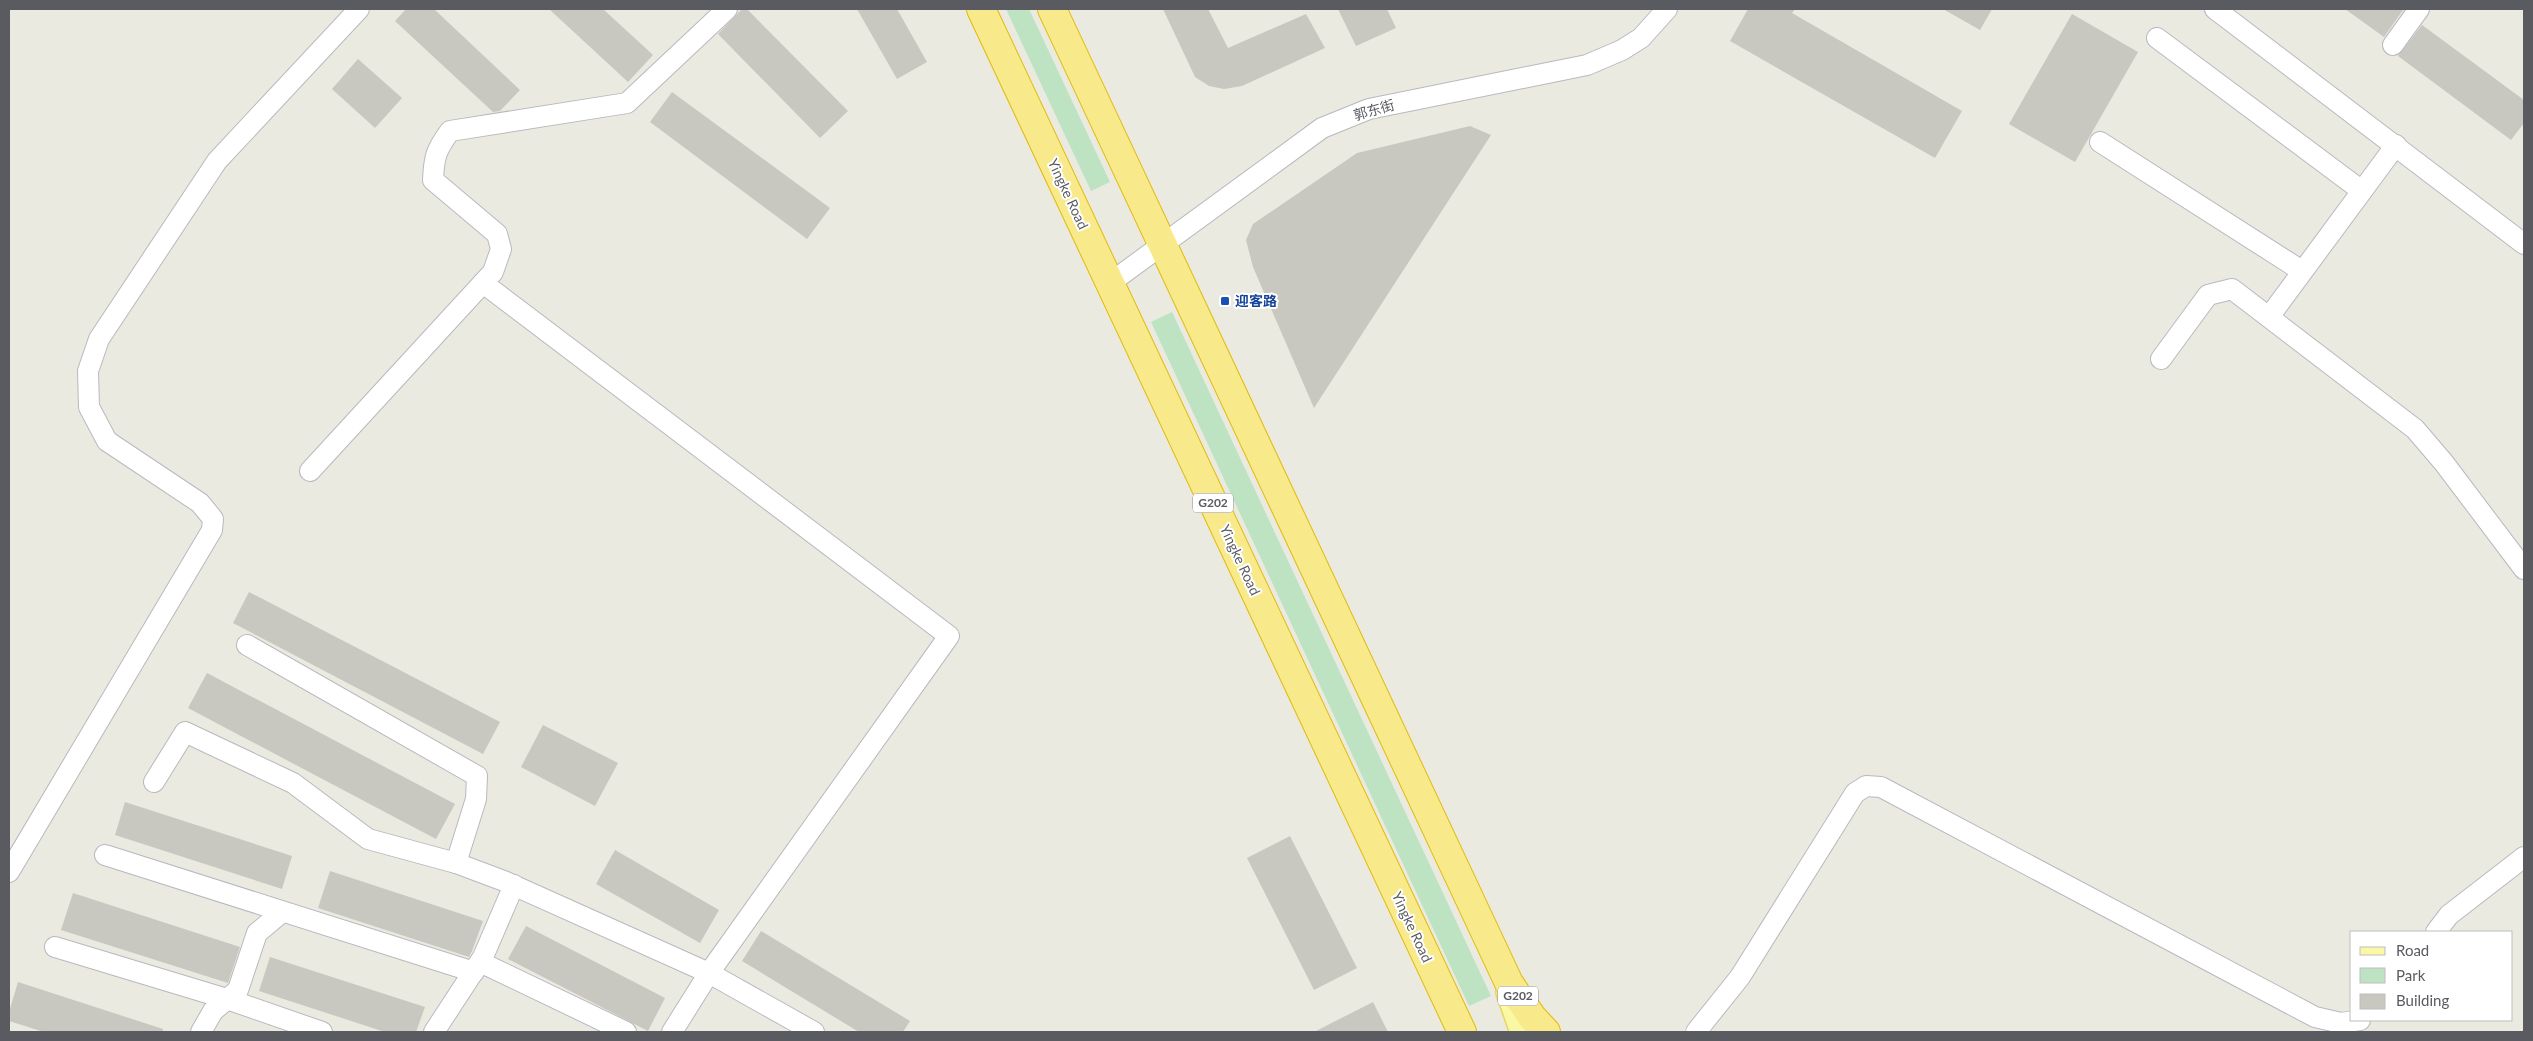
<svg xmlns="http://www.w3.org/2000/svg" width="2533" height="1041" font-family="Lato,'Noto Sans SC',sans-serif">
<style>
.green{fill:#bde3c2}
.building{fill:#c8c7c0}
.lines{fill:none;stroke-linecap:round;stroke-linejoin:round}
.minor-casing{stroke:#b8b9bf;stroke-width:22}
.major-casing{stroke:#ebd45a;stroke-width:28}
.highway-casing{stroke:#e2ba0a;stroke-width:30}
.minor{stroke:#fff;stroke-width:20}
.major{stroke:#fbf8a5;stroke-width:25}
.highway{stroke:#f8ea8b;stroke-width:28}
.transit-dot{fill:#1a4fb4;stroke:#fff;stroke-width:2}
.labels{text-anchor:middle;stroke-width:4;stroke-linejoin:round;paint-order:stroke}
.shield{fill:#fff;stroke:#8b8c90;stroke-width:1}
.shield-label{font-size:12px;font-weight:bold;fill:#595b61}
.street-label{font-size:14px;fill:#595b61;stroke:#fff}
.transit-label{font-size:14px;font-weight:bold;fill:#164399;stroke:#fff;text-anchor:start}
</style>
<rect width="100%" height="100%" fill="#ebeae0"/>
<g class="green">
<polygon points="1006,9 1029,9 1110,182 1091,191"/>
<polygon points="1172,312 1491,996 1469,1006 1151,322"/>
</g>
<g class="building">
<polygon points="406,9 434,9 520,90 500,111 493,112 395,21"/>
<polygon points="549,9 603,9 653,55 628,82"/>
<polygon points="742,9 747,9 848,111 820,138 718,34"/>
<polygon points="857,9 897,9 927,62 897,79"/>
<polygon points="1163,9 1208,9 1228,48 1306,14 1325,48 1242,86 1224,89 1209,86 1195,77"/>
<polygon points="1338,9 1387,9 1396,28 1356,46"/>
<polygon points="1748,9 1795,9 1792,13 1962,111 1935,158 1730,41"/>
<polygon points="1943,9 1992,9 1980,30"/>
<polygon points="2345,9 2401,9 2403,10 2384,37"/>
<polygon points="2072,14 2138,52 2075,162 2009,124"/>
<polygon points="2422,25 2524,100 2524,123 2511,140 2398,56"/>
<polygon points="358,59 402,98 375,128 332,89"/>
<polygon points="672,92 830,208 807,239 650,122"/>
<polygon points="1470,126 1491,135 1314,408 1253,267 1246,240 1253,224 1357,153"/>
<polygon points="249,592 500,722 483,754 233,623"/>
<polygon points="207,673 455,804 436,839 188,708"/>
<polygon points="543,725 618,763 595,806 521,767"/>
<polygon points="125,802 292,856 282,889 115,835"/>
<polygon points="1290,836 1357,968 1314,990 1247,858"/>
<polygon points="615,850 719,910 700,943 596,884"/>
<polygon points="330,871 483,921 472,951 469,957 318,908"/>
<polygon points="73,893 240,947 228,983 61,930"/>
<polygon points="526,926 665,998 648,1031 508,959"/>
<polygon points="761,931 910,1021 903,1032 859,1032 742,961"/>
<polygon points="270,957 425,1007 416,1032 385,1032 259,991"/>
<polygon points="18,982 163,1029 163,1032 44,1032 9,1021 9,1012"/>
<polygon points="1373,1002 1388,1032 1314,1032"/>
</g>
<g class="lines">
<defs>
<g id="minor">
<polyline points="2215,9 2524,244"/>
<polyline points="2157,38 2362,191"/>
<polyline points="2393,45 2419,9"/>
<polyline points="2100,142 2302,271"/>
<polyline points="483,283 949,636 709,973 672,1032"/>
<polyline points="1110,283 1322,128 1369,109 1587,65 1622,50 1641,38 1667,9"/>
<polyline points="2269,317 2396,145"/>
<polyline points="2161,359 2208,295 2232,289 2415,429 2444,463 2524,569"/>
<path d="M310 471 493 272 501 249 497 234 433 180C434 157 436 150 450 131L627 103 727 9"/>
<polyline points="247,645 477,776 476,799 456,863"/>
<polyline points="154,782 185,732 293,783 368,839 456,863 504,881 709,973 814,1032"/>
<polyline points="105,855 474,972"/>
<polyline points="9,872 212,530 213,519 200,503 107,441 89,407 88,371 99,339 217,161 359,9"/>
<polyline points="2436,932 2449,915 2524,857"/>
<polyline points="55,947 227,999 322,1032"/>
<polyline points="480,962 626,1032"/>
<polyline points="201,1032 213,1011 238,990 257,933 282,912"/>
<polyline points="434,1032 483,957 514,885"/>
<polyline points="1696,1032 1740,977 1855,793 1866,786 1881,787 2315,1017 2341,1023 2360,1020"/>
</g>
<polyline id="major" points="1509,992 1523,1032"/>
<g id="highway">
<polyline points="981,9 1462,1032"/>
<polyline points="1052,9 1509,983 1532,1017 1546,1032"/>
</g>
</defs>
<use href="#minor" class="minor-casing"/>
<use href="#major" class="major-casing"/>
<use href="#highway" class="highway-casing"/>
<use href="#minor" class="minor"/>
<use href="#major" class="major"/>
<use href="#highway" class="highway"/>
</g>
<rect class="transit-dot" x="1220" y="296" width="10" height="10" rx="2.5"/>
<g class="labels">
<g class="shield">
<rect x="1193" y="493.5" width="40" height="19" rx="4"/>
<rect x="1498" y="986.5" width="40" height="19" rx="4"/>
</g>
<g class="shield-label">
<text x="1213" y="507">G202</text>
<text x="1518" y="1000">G202</text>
</g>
<g class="street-label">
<text transform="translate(1374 110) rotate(-16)" y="5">郭东街</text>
<text transform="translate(1068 194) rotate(65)" y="5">Yingke Road</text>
<text transform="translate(1240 560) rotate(65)" y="5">Yingke Road</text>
<text transform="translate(1412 927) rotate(65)" y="5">Yingke Road</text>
</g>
<g class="transit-label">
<text x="1235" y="306">迎客路</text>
</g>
</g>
<rect width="2533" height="1041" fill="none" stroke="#595b61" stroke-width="20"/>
<rect x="2350" y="931" width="162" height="90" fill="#ffffff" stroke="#bdbdc0"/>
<rect x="2360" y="947" width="25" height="8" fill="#fbf8a5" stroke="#bdbdc0"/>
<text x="2396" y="956" font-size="15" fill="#595b61">Road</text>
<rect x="2360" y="968" width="25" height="15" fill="#bde3c2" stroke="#bdbdc0"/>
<text x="2396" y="981" font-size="15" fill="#595b61">Park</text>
<rect x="2360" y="994" width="25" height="15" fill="#c8c7c0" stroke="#bdbdc0"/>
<text x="2396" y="1006" font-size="15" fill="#595b61">Building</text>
</svg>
